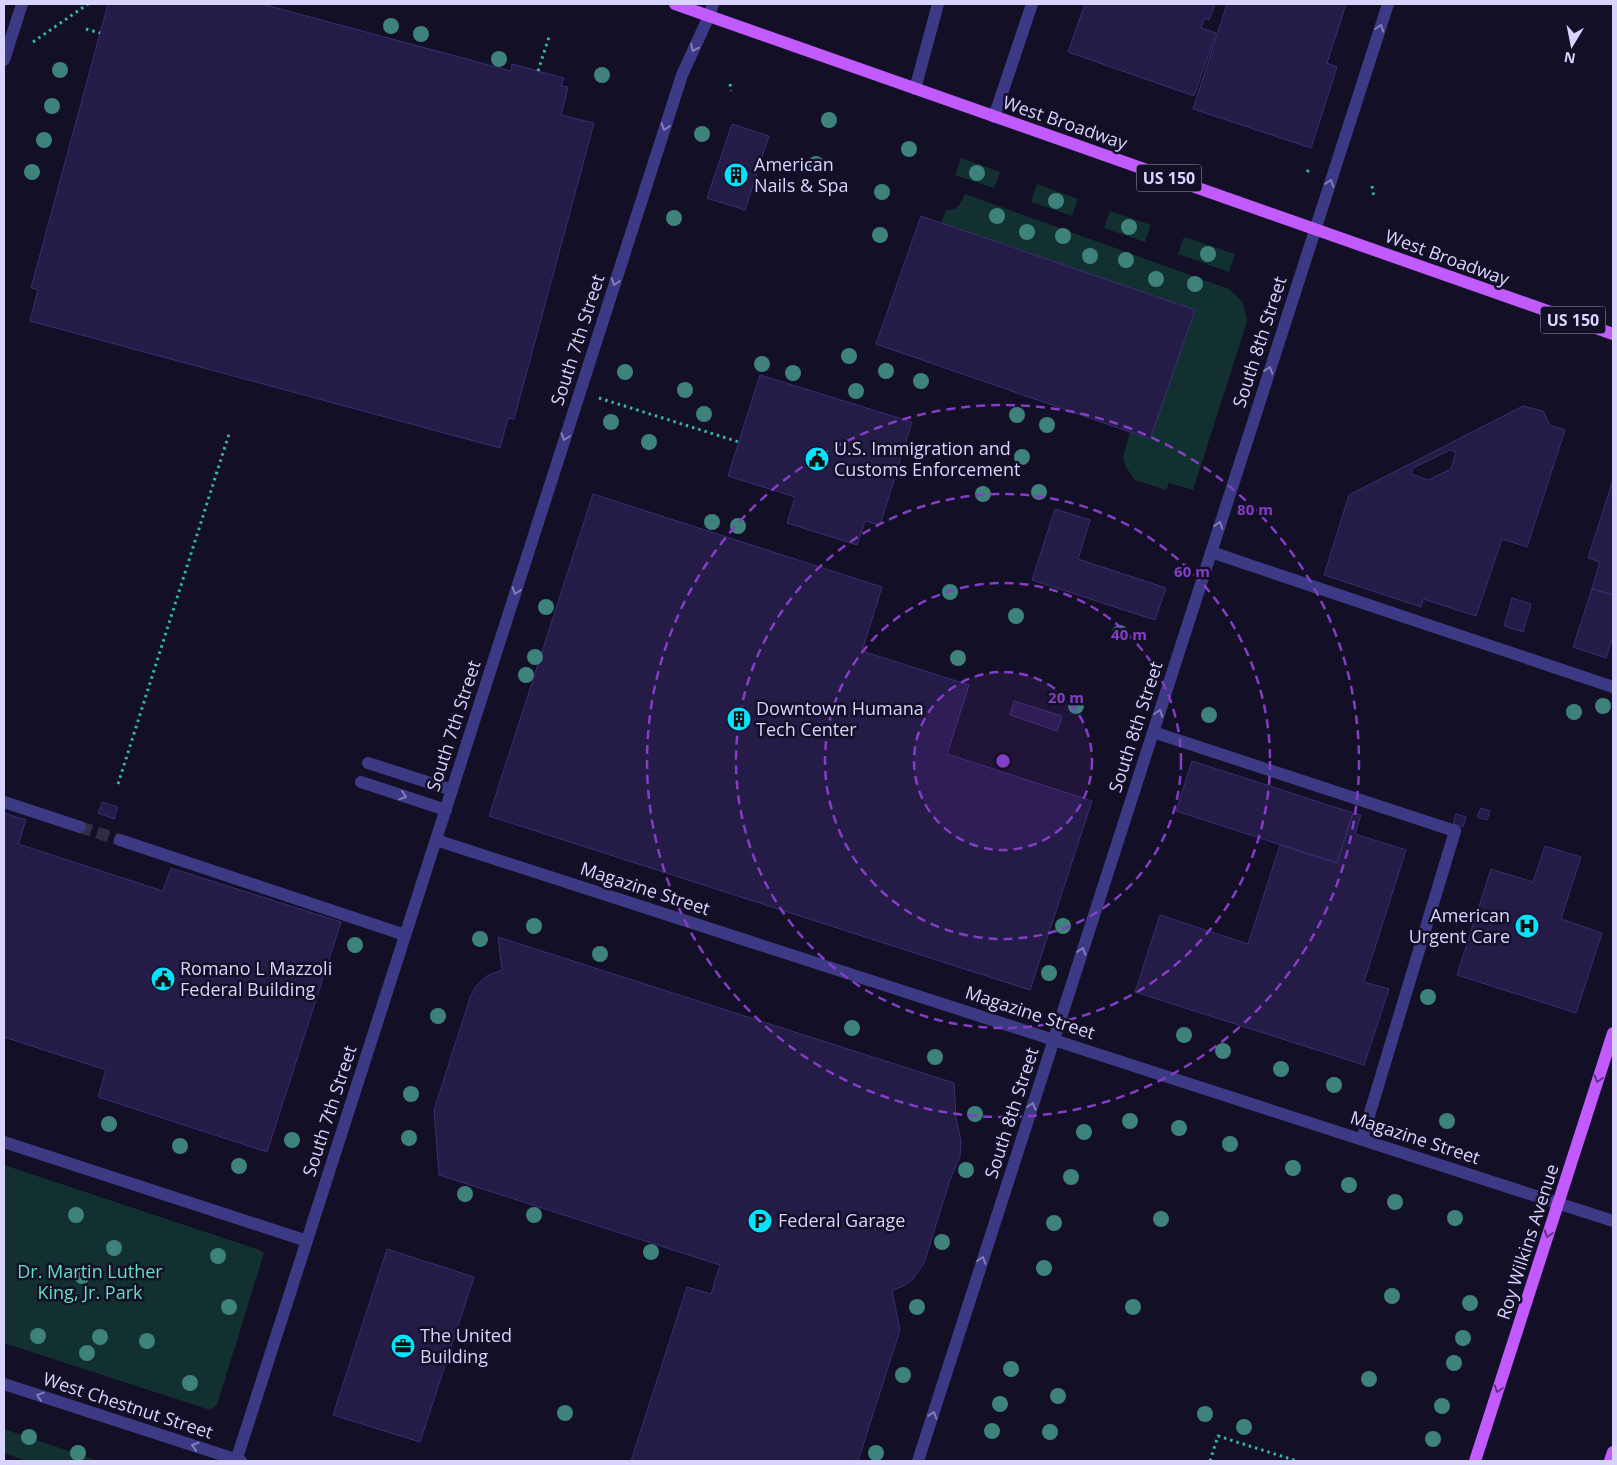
<svg xmlns="http://www.w3.org/2000/svg" width="1617" height="1465" font-family="'Open Sans',sans-serif">
<style>
.green{fill:#12302f}
.building{fill:#241b47;stroke:#3b2d73;fill-rule:evenodd}
.lines{fill:none;stroke-linecap:round;stroke-linejoin:round}
.minor-tunnel{stroke:#312d47;stroke-width:12;stroke-dasharray:12 6;stroke-linecap:butt}
.path{stroke:#2fb8b0;stroke-width:3;stroke-dasharray:2.5 4;stroke-linecap:butt}
.minor{stroke:#3d3a85;stroke-width:12}
.major{stroke:#c25bff;stroke-width:12}
.tree{fill:#3d827b}
.oneway{stroke:#837fbc}
.oneway2{stroke:#623188}
.ring{fill:none;stroke:#843dc5;stroke-width:2.5;stroke-dasharray:9 6}
.labels{text-anchor:middle;stroke-width:5;stroke-linejoin:round;paint-order:stroke}
.shield{fill:#130f26;stroke:#9e99be;stroke-width:1}
.shield-label{font-size:16px;font-weight:bold;fill:#d9d4ff}
.street-label{font-size:18px;fill:#d9d4ff;stroke:#130f26}
.poi-label{font-size:18px;fill:#d9d4ff;stroke:#130f26;text-anchor:start}
.park-label{font-size:18px;fill:#5fe0c0;stroke:#130f26}
.centre{fill:#843dc5;stroke:#130f26;stroke-width:2.5}
.ring-label{font-size:15px;text-anchor:middle;font-weight:bold;fill:#843dc5;stroke:#130f26;stroke-width:5;stroke-linejoin:round;paint-order:stroke}
</style>
<rect width="100%" height="100%" fill="#130f26"/>
<g class="green">
<polygon points="961,158 1000,172 994,188 955,175"/>
<polygon points="1037,184 1078,199 1072,216 1031,202"/>
<path d="M965 194 1229 289C1242 300 1245 304 1247 322L1193 490 1169 483 1166 490 1135 480 1126 467 1123 458 1130 432 1149 439 1194 310 941 223 946 210C957 211 960 204 965 194Z"/>
<polygon points="1110,211 1151,225 1145,242 1104,228"/>
<polygon points="1184,237 1235,254 1229,272 1178,254"/>
<polygon points="4,1165 260,1250 264,1253 217,1405 210,1410 4,1343"/>
<polygon points="4,1429 98,1461 26,1461 4,1453"/>
</g>
<g class="building">
<polygon points="108,4 262,4 511,71 512,64 564,78 561,86 568,87 561,115 594,123 514,419 508,418 500,448 30,321 38,290 31,288"/>
<polygon points="1085,4 1215,4 1209,20 1205,18 1201,28 1216,33 1194,96 1068,52"/>
<polygon points="1227,4 1346,4 1327,63 1337,67 1311,148 1193,109"/>
<polygon points="732,124 769,136 745,210 707,198"/>
<polygon points="921,216 1195,310 1150,439 876,344"/>
<polygon points="760,375 912,422 880,525 865,521 857,545 787,523 795,497 728,476"/>
<path d="M1523 406 1543 411 1550 425 1565 430 1527 547 1502 539 1476 616 1423 599 1421 607 1324 575 1349 495ZM1450 450 1456 452 1451 469 1428 480 1411 474 1413 468Z"/>
<polygon points="1613,480 1613,595 1592,589 1600,562 1588,558"/>
<polygon points="593,494 882,587 862,651 969,685 947,754 1092,801 1030,990 489,816"/>
<polygon points="1055,509 1090,520 1078,559 1166,588 1155,620 1032,580"/>
<polygon points="1592,589 1613,595 1613,636 1606,658 1573,647"/>
<polygon points="1512,598 1531,604 1523,632 1504,626"/>
<polygon points="1014,701 1062,716 1057,731 1010,715"/>
<polygon points="1192,761 1353,813 1337,863 1176,811"/>
<polygon points="102,802 118,807 114,819 98,813"/>
<polygon points="1481,808 1490,811 1487,820 1477,817"/>
<polygon points="4,813 26,820 18,844 163,891 171,868 341,922 267,1152 98,1097 106,1070 4,1037"/>
<polygon points="1353,813 1361,815 1355,834 1406,850 1364,982 1389,989 1364,1065 1135,992 1160,915 1248,944 1280,845 1337,863"/>
<polygon points="1456,814 1466,817 1463,827 1453,824"/>
<polygon points="1545,846 1581,857 1561,919 1602,933 1576,1013 1457,975 1491,869 1533,882"/>
<polygon points="498,937 954,1083 956,1118 961,1141 960,1156 950,1180 924,1263 913,1279 905,1285 892,1291 900,1330 858,1461 631,1461 687,1287 711,1294 720,1265 439,1175 434,1110 471,995 477,985 487,976 502,970"/>
<polygon points="387,1249 474,1277 420,1442 333,1415"/>
</g>
<g class="lines">
<polyline class="minor-tunnel" points="80,827 120,840"/>
<g class="path">
<polyline points="86,29 100,33"/>
<polyline points="33,42 88,4"/>
<polyline points="538,71 549,37"/>
<polyline points="730,84 731,91"/>
<polyline points="1307,172 1311,167"/>
<polyline points="1372,186 1374,198"/>
<polyline points="599,398 739,442"/>
<polyline points="118,784 229,434"/>
<polyline points="1210,1461 1218,1436 1297,1461"/>
</g>
<g class="minor">
<polyline points="4,60 22,4"/>
<polyline points="915,89 938,4"/>
<polyline points="994,117 1032,4"/>
<polyline points="1211,552 1613,687"/>
<polyline points="1153,732 1455,831 1362,1139"/>
<polyline points="368,763 452,790"/>
<polyline points="361,782 446,810"/>
<polyline points="4,802 80,827"/>
<polyline points="120,840 405,935"/>
<polyline points="436,840 1613,1221"/>
<polyline points="4,1142 307,1241"/>
<polyline points="4,1384 241,1461"/>
<polyline points="236,1461 682,75 709,16 713,4"/>
<polyline points="918,1461 1388,4"/>
</g>
<g class="major">
<polyline points="675,4 1613,334"/>
<polyline points="1475,1461 1613,1033"/>
<polyline points="1610,1461 1613,1452"/>
</g>
</g>
<g class="tree">
<circle cx="391" cy="26" r="8"/>
<circle cx="421" cy="34" r="8"/>
<circle cx="499" cy="59" r="8"/>
<circle cx="60" cy="70" r="8"/>
<circle cx="602" cy="75" r="8"/>
<circle cx="52" cy="106" r="8"/>
<circle cx="829" cy="120" r="8"/>
<circle cx="702" cy="134" r="8"/>
<circle cx="44" cy="140" r="8"/>
<circle cx="909" cy="149" r="8"/>
<circle cx="816" cy="164" r="8"/>
<circle cx="32" cy="172" r="8"/>
<circle cx="977" cy="173" r="8"/>
<circle cx="882" cy="192" r="8"/>
<circle cx="1056" cy="201" r="8"/>
<circle cx="997" cy="216" r="8"/>
<circle cx="674" cy="218" r="8"/>
<circle cx="1129" cy="227" r="8"/>
<circle cx="1027" cy="232" r="8"/>
<circle cx="880" cy="235" r="8"/>
<circle cx="1063" cy="236" r="8"/>
<circle cx="1208" cy="254" r="8"/>
<circle cx="1090" cy="256" r="8"/>
<circle cx="1126" cy="260" r="8"/>
<circle cx="1156" cy="279" r="8"/>
<circle cx="1195" cy="284" r="8"/>
<circle cx="849" cy="356" r="8"/>
<circle cx="762" cy="364" r="8"/>
<circle cx="886" cy="371" r="8"/>
<circle cx="625" cy="372" r="8"/>
<circle cx="793" cy="373" r="8"/>
<circle cx="921" cy="381" r="8"/>
<circle cx="685" cy="390" r="8"/>
<circle cx="856" cy="391" r="8"/>
<circle cx="704" cy="414" r="8"/>
<circle cx="1017" cy="415" r="8"/>
<circle cx="611" cy="422" r="8"/>
<circle cx="1047" cy="425" r="8"/>
<circle cx="649" cy="442" r="8"/>
<circle cx="1022" cy="457" r="8"/>
<circle cx="1039" cy="492" r="8"/>
<circle cx="983" cy="494" r="8"/>
<circle cx="712" cy="522" r="8"/>
<circle cx="738" cy="526" r="8"/>
<circle cx="950" cy="592" r="8"/>
<circle cx="546" cy="607" r="8"/>
<circle cx="1016" cy="616" r="8"/>
<circle cx="1120" cy="633" r="8"/>
<circle cx="535" cy="657" r="8"/>
<circle cx="958" cy="658" r="8"/>
<circle cx="526" cy="675" r="8"/>
<circle cx="1076" cy="706" r="8"/>
<circle cx="1603" cy="706" r="8"/>
<circle cx="1574" cy="712" r="8"/>
<circle cx="1209" cy="715" r="8"/>
<circle cx="534" cy="926" r="8"/>
<circle cx="1063" cy="926" r="8"/>
<circle cx="480" cy="939" r="8"/>
<circle cx="355" cy="945" r="8"/>
<circle cx="600" cy="954" r="8"/>
<circle cx="1049" cy="973" r="8"/>
<circle cx="1428" cy="997" r="8"/>
<circle cx="438" cy="1016" r="8"/>
<circle cx="852" cy="1028" r="8"/>
<circle cx="1184" cy="1035" r="8"/>
<circle cx="1223" cy="1051" r="8"/>
<circle cx="935" cy="1057" r="8"/>
<circle cx="1281" cy="1069" r="8"/>
<circle cx="1334" cy="1085" r="8"/>
<circle cx="411" cy="1094" r="8"/>
<circle cx="975" cy="1114" r="8"/>
<circle cx="1130" cy="1121" r="8"/>
<circle cx="1447" cy="1121" r="8"/>
<circle cx="109" cy="1124" r="8"/>
<circle cx="1179" cy="1128" r="8"/>
<circle cx="1084" cy="1132" r="8"/>
<circle cx="409" cy="1138" r="8"/>
<circle cx="292" cy="1140" r="8"/>
<circle cx="1230" cy="1144" r="8"/>
<circle cx="180" cy="1146" r="8"/>
<circle cx="239" cy="1166" r="8"/>
<circle cx="1293" cy="1168" r="8"/>
<circle cx="966" cy="1170" r="8"/>
<circle cx="1071" cy="1177" r="8"/>
<circle cx="1349" cy="1185" r="8"/>
<circle cx="465" cy="1194" r="8"/>
<circle cx="1395" cy="1202" r="8"/>
<circle cx="76" cy="1215" r="8"/>
<circle cx="534" cy="1215" r="8"/>
<circle cx="1455" cy="1218" r="8"/>
<circle cx="1161" cy="1219" r="8"/>
<circle cx="1054" cy="1223" r="8"/>
<circle cx="942" cy="1242" r="8"/>
<circle cx="114" cy="1248" r="8"/>
<circle cx="651" cy="1252" r="8"/>
<circle cx="218" cy="1256" r="8"/>
<circle cx="1044" cy="1268" r="8"/>
<circle cx="82" cy="1276" r="8"/>
<circle cx="1392" cy="1296" r="8"/>
<circle cx="1470" cy="1303" r="8"/>
<circle cx="229" cy="1307" r="8"/>
<circle cx="917" cy="1307" r="8"/>
<circle cx="1133" cy="1307" r="8"/>
<circle cx="38" cy="1336" r="8"/>
<circle cx="100" cy="1337" r="8"/>
<circle cx="1463" cy="1338" r="8"/>
<circle cx="147" cy="1341" r="8"/>
<circle cx="87" cy="1353" r="8"/>
<circle cx="1454" cy="1363" r="8"/>
<circle cx="1011" cy="1369" r="8"/>
<circle cx="903" cy="1375" r="8"/>
<circle cx="1369" cy="1379" r="8"/>
<circle cx="190" cy="1383" r="8"/>
<circle cx="1058" cy="1396" r="8"/>
<circle cx="1000" cy="1404" r="8"/>
<circle cx="1442" cy="1406" r="8"/>
<circle cx="565" cy="1413" r="8"/>
<circle cx="1205" cy="1414" r="8"/>
<circle cx="1244" cy="1427" r="8"/>
<circle cx="992" cy="1431" r="8"/>
<circle cx="1050" cy="1432" r="8"/>
<circle cx="29" cy="1437" r="8"/>
<circle cx="1433" cy="1439" r="8"/>
<circle cx="78" cy="1453" r="8"/>
<circle cx="876" cy="1453" r="8"/>
</g>
<defs><path id="oneway-chevron" d="M-2-3.5L2.5 0L-2 3.5" fill="none" stroke-width="1.6" stroke-linecap="round" stroke-linejoin="round" transform="scale(1.25)"/></defs>
<g class="oneway">
<use href="#oneway-chevron" transform="translate(1380 28) rotate(-72)"/>
<use href="#oneway-chevron" transform="translate(694 48) rotate(115)"/>
<use href="#oneway-chevron" transform="translate(665 127) rotate(108)"/>
<use href="#oneway-chevron" transform="translate(1330 183) rotate(-72)"/>
<use href="#oneway-chevron" transform="translate(615 282) rotate(108)"/>
<use href="#oneway-chevron" transform="translate(1269 370) rotate(-72)"/>
<use href="#oneway-chevron" transform="translate(565 437) rotate(108)"/>
<use href="#oneway-chevron" transform="translate(1219 525) rotate(-72)"/>
<use href="#oneway-chevron" transform="translate(516 591) rotate(108)"/>
<use href="#oneway-chevron" transform="translate(1159 713) rotate(-72)"/>
<use href="#oneway-chevron" transform="translate(403 796) rotate(19)"/>
<use href="#oneway-chevron" transform="translate(1082 951) rotate(-72)"/>
<use href="#oneway-chevron" transform="translate(1032 1106) rotate(-72)"/>
<use href="#oneway-chevron" transform="translate(982 1260) rotate(-72)"/>
<use href="#oneway-chevron" transform="translate(40 1396) rotate(-162)"/>
<use href="#oneway-chevron" transform="translate(933 1415) rotate(-72)"/>
<use href="#oneway-chevron" transform="translate(195 1446) rotate(-162)"/>
</g>
<g class="oneway2">
<use href="#oneway-chevron" transform="translate(1598 1079) rotate(108)"/>
<use href="#oneway-chevron" transform="translate(1548 1234) rotate(108)"/>
<use href="#oneway-chevron" transform="translate(1498 1389) rotate(108)"/>
</g>
<circle cx="1003" cy="761" r="89" fill="#843dc5" fill-opacity=".12"/>
<g class="ring">
<circle cx="1003" cy="761" r="89"/>
<circle cx="1003" cy="761" r="178"/>
<circle cx="1003" cy="761" r="267"/>
<circle cx="1003" cy="761" r="356"/>
</g>
<defs>
<symbol id="building-disc" viewBox="-11 -11 22 22"><circle r="9.5" fill="#00e5ff" stroke="#130f26"/><path d="M-4-6H4V6H1V3H-1V6H-4ZM-2.5-4.3h1.7v1.8h-1.7ZM.8-4.3h1.7v1.8H.8ZM-2.5-1h1.7V.8h-1.7ZM.8-1h1.7V.8H.8Z" fill="#111"/></symbol>
<symbol id="civic-disc" viewBox="-11 -11 22 22"><circle r="9.5" fill="#00e5ff" stroke="#130f26"/><path d="M-.6-6.5H3V-4.5H.6V-3L4-1V1h2V6H-6V1h2V-1L-.6-3ZM-1.2 2.5V6h2.4V2.5Z" fill="#111"/></symbol>
<symbol id="hospital-disc" viewBox="-11 -11 22 22"><circle r="9.5" fill="#00e5ff" stroke="#130f26"/><path d="M-5-5h3v3.5h4V-5h3V5h-3V1.5h-4V5h-3Z" fill="#111"/></symbol>
<symbol id="parking-disc" viewBox="-11 -11 22 22"><circle r="9.5" fill="#00e5ff" stroke="#130f26"/><path d="M-3.5-5.5H1a3.5 3.5 0 0 1 0 7H-1V5.5H-3.5ZM-1-3.4V-.6H.8a1.4 1.4 0 0 0 0-2.8Z" fill="#111"/></symbol>
<symbol id="office-disc" viewBox="-11 -11 22 22"><circle r="9.5" fill="#00e5ff" stroke="#130f26"/><path d="M-6-3h4V-5.5h4V-3h4V5H-6ZM-1-4.5V-3h2v-1.5ZM-6 0V1H6V0Z" fill="#111"/></symbol>
</defs>
<g fill-rule="evenodd">
<use href="#building-disc" x="722" y="161" width="28" height="28"/>
<use href="#civic-disc" x="803" y="445" width="28" height="28"/>
<use href="#building-disc" x="725" y="705" width="28" height="28"/>
<use href="#hospital-disc" x="1513" y="912" width="28" height="28"/>
<use href="#civic-disc" x="149" y="965" width="28" height="28"/>
<use href="#parking-disc" x="746" y="1207" width="28" height="28"/>
<use href="#office-disc" x="389" y="1332" width="28" height="28"/>
</g>
<g class="labels">
<g class="shield">
<rect x="1136.5" y="164.5" width="65" height="27" rx="4"/>
<rect x="1540.5" y="306.5" width="65" height="27" rx="4"/>
</g>
<g class="shield-label">
<text x="1169" y="184">US 150</text>
<text x="1573" y="326">US 150</text>
</g>
<g class="street-label">
<text transform="translate(1065 123) rotate(19)" y="6">West Broadway</text>
<text transform="translate(1447 258) rotate(20)" y="6">West Broadway</text>
<text transform="translate(578 340) rotate(-72)" y="6">South 7th Street</text>
<text transform="translate(1260 342) rotate(-72)" y="6">South 8th Street</text>
<text transform="translate(454 726) rotate(-72)" y="6">South 7th Street</text>
<text transform="translate(1136 727) rotate(-72)" y="6">South 8th Street</text>
<text transform="translate(645 889) rotate(18)" y="6">Magazine Street</text>
<text transform="translate(1030 1013) rotate(18)" y="6">Magazine Street</text>
<text transform="translate(330 1111) rotate(-72)" y="6">South 7th Street</text>
<text transform="translate(1012 1113) rotate(-72)" y="6">South 8th Street</text>
<text transform="translate(1415 1138) rotate(18)" y="6">Magazine Street</text>
<text transform="translate(1528 1242) rotate(-72)" y="6">Roy Wilkins Avenue</text>
<text transform="translate(128 1406) rotate(18)" y="6">West Chestnut Street</text>
</g>
<g class="poi-label">
<text x="754" y="171">American<tspan x="754" dy="21">Nails &amp; Spa</tspan></text>
<text x="834" y="455">U.S. Immigration and<tspan x="834" dy="21">Customs Enforcement</tspan></text>
<text x="756" y="715">Downtown Humana<tspan x="756" dy="21">Tech Center</tspan></text>
<text x="1510" y="922" text-anchor="end">American<tspan x="1510" dy="21">Urgent Care</tspan></text>
<text x="180" y="975">Romano L Mazzoli<tspan x="180" dy="21">Federal Building</tspan></text>
<text x="778" y="1227">Federal Garage</text>
<text x="420" y="1342">The United<tspan x="420" dy="21">Building</tspan></text>
</g>
<g class="park-label">
<text x="90" y="1278">Dr. Martin Luther<tspan x="90" dy="21">King, Jr. Park</tspan></text>
</g>
</g>
<circle cx="1003" cy="761" r="8" class="centre"/>
<g class="ring-label">
<text x="1255" y="515">80 m</text>
<text x="1192" y="577">60 m</text>
<text x="1129" y="640">40 m</text>
<text x="1066" y="703">20 m</text>
</g>
<rect width="1617" height="1465" fill="none" stroke="#d9d4ff" stroke-width="10"/>
<g transform="translate(1572 45) rotate(190)" stroke="#130f26" stroke-width="4" paint-order="stroke">
<path d="M0-4L9 19L0 12L-9 19Z" fill="#d9d4ff"/>
<text y="-8" font-size="14" font-weight="bold" text-anchor="middle" fill="#d9d4ff">N</text>
</g>
</svg>
